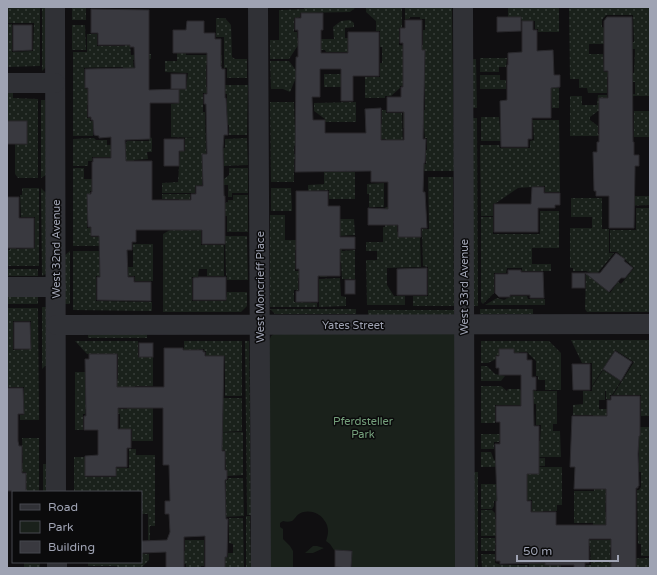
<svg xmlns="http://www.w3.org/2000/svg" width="657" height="575" font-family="'Varela Round',sans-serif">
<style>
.grass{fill:url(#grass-dots);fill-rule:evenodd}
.green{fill:#1a211b}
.building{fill:#39393f;stroke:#2a292d}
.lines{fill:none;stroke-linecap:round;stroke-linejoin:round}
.minor{stroke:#303136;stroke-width:20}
.labels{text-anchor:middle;stroke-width:3;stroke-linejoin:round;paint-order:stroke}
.street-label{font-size:11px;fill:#9fa3b3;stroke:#0b0b0c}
.park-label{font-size:11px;fill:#75a07c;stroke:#0b0b0c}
</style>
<defs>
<pattern id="grass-dots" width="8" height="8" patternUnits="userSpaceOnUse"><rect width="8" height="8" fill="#1a211b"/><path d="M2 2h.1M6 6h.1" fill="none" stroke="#383e3a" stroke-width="1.8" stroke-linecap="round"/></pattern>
</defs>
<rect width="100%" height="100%" fill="#100f11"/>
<g class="grass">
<polygon points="7,7 40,7 40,66 7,67 7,24 12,24 12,52 33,51 34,23 7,23"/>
<polygon points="42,7 46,7 46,67 42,71"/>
<rect x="72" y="7" width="14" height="13"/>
<polygon points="304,7 355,8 350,12 300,13 300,17 294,18 294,32 297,32 297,38 301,38 301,41 289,59 270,59 270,40 279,40 279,10 304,9"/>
<path d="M366 7H402V28H399V45L406 46C402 60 403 72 406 86H400V88L391 96H385V98H365V77H380V63H382V47H380V31H376V21L366 12Z"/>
<polygon points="405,7 452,7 454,171 387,171 414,164 426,164 426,156 424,156 424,150 427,150 427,138 425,138 424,128 403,128 403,110 425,110 425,87 407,87 407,74 425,73 425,50 407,50 407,45 423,45 423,30 425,30 425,19 420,19 420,17 410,17 409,19 405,19"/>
<polygon points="508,7 559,7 559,32 538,32 538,29 535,29 535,21 522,21 521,17 508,17"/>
<polygon points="569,7 650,7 650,96 629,96 629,94 635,94 635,82 632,82 629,73 634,73 635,49 611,49 607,42 634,42 633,15 606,15 602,20 602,27 605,28 605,44 589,44 589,54 603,54 604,72 627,72 627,76 607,77 607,93 588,93 587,88 579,88 579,79 570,79"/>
<polygon points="216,18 225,18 231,25 232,57 235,59 247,59 247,78 227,78 227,68 224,68 224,37 216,37"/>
<polygon points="350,20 354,23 354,27 345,28 345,38 354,38 355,52 326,52 325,50 319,50 321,39 334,39 333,27 341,21"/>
<polygon points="72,25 85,25 86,50 72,50"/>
<polygon points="87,34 97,34 97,46 125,46 125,34 129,34 131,55 151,54 151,59 133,60 134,70 123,90 123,67 73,68 73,52 87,52"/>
<polygon points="186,48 186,55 222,55 222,65 206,65 206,87 224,87 224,93 203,93 203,112 205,112 206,154 202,154 202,185 195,186 195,193 162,193 162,183 178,182 180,151 185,151 185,138 200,138 171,137 171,104 179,103 179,89 186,89 188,73 165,72 165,61 177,61 177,51"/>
<polygon points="480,58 507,58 506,67 499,67 499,72 480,72"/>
<polygon points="472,59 476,59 477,108 472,108"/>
<polygon points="270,61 289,61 298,73 290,92 283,89 271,89"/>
<polygon points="73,68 84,68 85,89 119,89 91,105 87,105 87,118 90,118 90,121 93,121 93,136 73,136"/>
<rect x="324" y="74" width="22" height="13"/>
<polygon points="480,75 500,75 500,80 506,80 506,89 480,89"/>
<polygon points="225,85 248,85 247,135 229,135 229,125 206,124 206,119 227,119 227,94 225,94"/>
<polygon points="551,88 559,88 559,108 552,108 551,95 539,95"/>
<polygon points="7,92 13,92 13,98 38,99 38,178 18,178 15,174 15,144 27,144 27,121 7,121"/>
<polygon points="598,95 607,95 607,111 598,111 590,117 590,120 598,126 598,134 633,134 633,136 570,136 570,96 582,96 582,105 597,105"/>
<polygon points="41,100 45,100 46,175 41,178"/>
<polygon points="270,102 294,102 295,131 325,131 294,146 294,154 327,154 327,159 294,159 294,182 271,182"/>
<polygon points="356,102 356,122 325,122 325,119 314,111 314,103"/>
<polygon points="382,110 386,110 386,113 402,113 403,151 387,151 386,139 369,139 369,132 366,132 366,124 382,124"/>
<rect x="634" y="111" width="16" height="26"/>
<polygon points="481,117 499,117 501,141 481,141"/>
<polygon points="473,118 477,118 478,306 473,306"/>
<polygon points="503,120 559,120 560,192 545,192 545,186 518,188 496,203 493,204 493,216 481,216 480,145 499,145 500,148 530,148 530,141 534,140 533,123 503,123"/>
<polygon points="149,137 152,138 152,152 147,152 148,159 134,160 134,177 118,157 92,157 92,161 88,161 88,166 73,166 73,139 94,138 96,140 107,140 107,145 126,144 127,141 149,141"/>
<polygon points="247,138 248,165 224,166 224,154 207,154 207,148 225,148 225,139"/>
<polygon points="73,168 84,168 84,179 127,179 118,191 90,191 90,194 87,194 87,205 91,206 91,219 87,219 87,228 91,228 91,237 106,237 118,246 73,246"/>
<polygon points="229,168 248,168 248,193 232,193 232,197 228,197 228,185 203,185 203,181 224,179 229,175"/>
<polygon points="324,172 355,172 355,199 329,199 329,190 308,191 308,185 324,184"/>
<polygon points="428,177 453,177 454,306 413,306 413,296 428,296 428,267 423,266 422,229 429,229"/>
<polygon points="384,183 384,207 369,207 369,194 367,194 367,184"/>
<polygon points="22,188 39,188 39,266 7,266 7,250 10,250 10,222 7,208 15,216 16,249 35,248 35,217 21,217 20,195 22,195"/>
<polygon points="41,188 46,193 46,274 42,276"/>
<polygon points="271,188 291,188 292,211 271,211"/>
<polygon points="162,194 190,194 190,209 179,213 179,199 162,199"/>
<polygon points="233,195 248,195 248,232 227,232 227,216 223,216 223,204 228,202 228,200 233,200"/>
<polygon points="620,196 650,196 650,205 626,206"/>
<polygon points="571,198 602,198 602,229 609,229 609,253 614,253 596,275 586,271 573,271 573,268 570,268 570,228 592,228 592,217 571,217"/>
<polygon points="386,207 401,207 397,218 397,232 401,232 401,237 420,237 421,267 387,268 387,285 394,296 405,296 405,305 367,305 366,260 377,260 377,251 366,251 366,242 383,242 383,227 385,227 385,208"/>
<polygon points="636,208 650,208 650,312 587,312 585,309 586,273 595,277 605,285 603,287 610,293 618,282 621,284 634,268 617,252 610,252 610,230 636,230"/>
<polygon points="540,211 559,211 559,248 532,248 532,264 551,264 551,271 522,271 522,268 507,268 506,273 494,273 494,293 483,304 481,302 481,217 493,217 493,234 540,234"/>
<polygon points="270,215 285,215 285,240 325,240 325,249 295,250 295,271 307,271 319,267 319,277 298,278 298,290 294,290 294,302 317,303 317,307 270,307"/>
<polygon points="323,219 354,219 355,235 339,236"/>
<polygon points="170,230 201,230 201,245 224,245 224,276 207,276 207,269 199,269 198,277 192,277 192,301 226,301 227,292 247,292 247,306 241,312 163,312 163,234"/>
<polygon points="225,236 247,236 248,280 227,280 227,276 226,276"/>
<polygon points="342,237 342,251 355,250 355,279 342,279 341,262 327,262 327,277 320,277 320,267"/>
<polygon points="133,244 153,244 153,281 135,281 135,276 128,276 128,267 133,267"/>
<polygon points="70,251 70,304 65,304 65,255"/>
<polygon points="73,251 99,251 99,265 127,276 96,276 96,301 152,302 152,311 73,310"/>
<rect x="7" y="269" width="31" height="7"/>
<polygon points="340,278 341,296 346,297 346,306 319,307 319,279"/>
<rect x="7" y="296" width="31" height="8"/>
<polygon points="512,296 527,296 528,299 545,299 545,305 485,305 497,298 504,300"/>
<polygon points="42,307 46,307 46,365 42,369"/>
<path d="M7 308H38L39 420H20V415H24V387H7ZM13 321H31V349L13 350Z"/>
<polygon points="270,309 356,309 356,314 275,314"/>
<rect x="480" y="309" width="53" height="5"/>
<rect x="368" y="310" width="86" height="5"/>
<rect x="88" y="334" width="59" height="4"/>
<polygon points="571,340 650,340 650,416 641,416 641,395 613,395 634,362 615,350 592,386 592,363 582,363"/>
<polygon points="75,341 138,341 138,357 153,357 153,386 135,386 135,408 153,408 153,441 132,441 132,429 120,429 120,414 113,414 113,409 127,409 127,404 116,388 88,379 118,379 118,354 87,354"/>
<polygon points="184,341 242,341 242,396 225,396 225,356 206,356 206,351 204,351 204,349 184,351"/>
<polygon points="245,341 249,341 251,515 247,515"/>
<polygon points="481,341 549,341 561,353 561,390 545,390 545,380 538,380 538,376 536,376 536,361 527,352 519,352 519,355 515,355 514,349 499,349 499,355 496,355 496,359 488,363 481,363"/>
<polygon points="481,366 487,366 495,374 505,376 501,381 481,381"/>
<polygon points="603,370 621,381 612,395 610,395 610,399 606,399 606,391 592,391 592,387"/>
<polygon points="75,372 87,372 87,386 85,386 85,404 112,404 112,409 85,409 85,414 83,414 83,430 75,430"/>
<polygon points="481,386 501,386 507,391 508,389 520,389 521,391 557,391 557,424 553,424 553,431 560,431 561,457 536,457 530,442 540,441 541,425 536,425 536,404 530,403 530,401 521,401 521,405 495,405 495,423 481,423"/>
<polygon points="583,391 605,391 605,400 599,400 599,409 609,409 609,413 593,433 593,415 573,415 573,405 583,404"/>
<polygon points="184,398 242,398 242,431 223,432 223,413 187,413"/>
<polygon points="640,427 650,427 650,556 641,556 641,544 638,544 637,490 639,490 641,487 641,472 639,472 639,470 636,470 636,463 639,463 639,447 635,446 635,436 640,436"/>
<polygon points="243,432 243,475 227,476 227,469 226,469 225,450 220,450 193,433"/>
<polygon points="481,434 515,434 523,441 499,441 499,442 494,442 494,449 481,449"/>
<polygon points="22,438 39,438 39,492 26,492 26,472 7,472 7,463 23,463"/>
<polygon points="129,449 136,449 136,455 155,455 155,526 150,526 150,540 148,540 148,514 141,514 141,492 74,491 74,457 85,457 85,477 116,477 116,468 129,468"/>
<polygon points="481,452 491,452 494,460 545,458 545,466 481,467"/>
<rect x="43" y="464" width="4" height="28"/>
<polygon points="539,467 562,467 562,505 557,505 557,511 543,511 543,525 532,515 532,500 494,501 494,506 492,509 481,509 481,484 499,484 511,489 527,489 527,474 539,474"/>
<polygon points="594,469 610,489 636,489 636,492 606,493 605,512 620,512 620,518 606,518 605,538 593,538 593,523 574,523 574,491 594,491"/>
<rect x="474" y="472" width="4" height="96"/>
<polygon points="228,478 243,478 244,516 222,517 223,508 226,507 226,480 228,480"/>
<polygon points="481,510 492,510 495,513 495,519 499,519 499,527 496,527 496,536 481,536"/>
<polygon points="246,516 250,516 251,568 246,568"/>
<polygon points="229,518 243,518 244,568 225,568 225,566 205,566 205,558 228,557 228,553 233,553 233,544 229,543"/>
<polygon points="481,538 495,538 495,543 499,543 499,545 495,545 495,551 481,551"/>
<polygon points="185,540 204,540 204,566 201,566 201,568 186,568 186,564 166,564 166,551 185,551"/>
<polygon points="572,540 614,540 614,547 610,548 610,559 650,558 650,568 586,568 586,565 591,565 590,546 572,546"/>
<polygon points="545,553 545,565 561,565 561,568 529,568 529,563"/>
<polygon points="141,554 149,554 149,560 141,568 118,568 117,566 88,566 88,562 141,562"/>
<polygon points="481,554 495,554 495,563 501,565 528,565 528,568 482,568"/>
<rect x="24" y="562" width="16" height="6"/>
</g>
<g class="green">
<path d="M456 333 457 568H352V550H334L330 544 326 541C329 533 329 526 324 520 319 512 307 509 299 514 296 516 294 520 292 521 289 522 286 522 283 521L280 523V527L283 529V539L290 546 293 551V568H270L269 341 271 336 274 334Z"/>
<polygon points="313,546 317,546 324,548 313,553 305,553"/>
</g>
<g class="building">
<polygon points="91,9 149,10 149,90 179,89 179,103 150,103 150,139 125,140 126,161 152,161 152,200 191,200 191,194 196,194 196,186 203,186 202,154 207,154 206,104 204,104 204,94 207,94 207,53 173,53 173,30 186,30 187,21 204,21 204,33 215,33 215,39 221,39 221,66 222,69 225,69 225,98 226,98 228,135 224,135 223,148 224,196 225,196 225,244 202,244 202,230 136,230 136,242 132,242 132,250 127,250 128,277 134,277 134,282 151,282 151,301 97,300 97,277 100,277 99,236 91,236 91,227 88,227 87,194 91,194 91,192 92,192 92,162 93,162 93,158 111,158 111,137 99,138 99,136 94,135 93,120 91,120 91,117 88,117 88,88 85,88 85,69 135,68 134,47 130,47 130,45 98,45 98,33 91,33"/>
<polygon points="301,13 323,13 323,30 321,30 321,53 348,53 348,32 379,32 379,76 353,76 353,101 341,101 341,69 320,69 320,97 312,97 313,120 325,120 325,133 366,133 365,109 381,108 381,140 404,140 404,112 387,112 387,97 401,97 401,87 403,87 403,43 400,43 400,28 405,28 405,20 422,20 422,50 425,50 423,139 426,139 425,163 424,163 423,192 425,192 427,228 421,228 421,237 398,237 398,225 368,225 368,208 388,209 388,182 371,182 371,171 295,172 296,57 298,57 298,30 295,30 295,18 301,18"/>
<polygon points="497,17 521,17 521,31 497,32"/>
<polygon points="607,17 632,17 633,142 634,142 634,155 639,155 639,166 635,166 635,169 634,228 609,228 609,196 596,196 596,191 594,191 593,152 597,152 597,142 599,142 599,98 608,98 608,71 604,71 604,21"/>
<polygon points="522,21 533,21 533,30 537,30 537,51 553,50 554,75 560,75 560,87 551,88 551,118 532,118 532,139 528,139 528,147 501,147 500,101 507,100 507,65 508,65 508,53 522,52"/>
<polygon points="13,25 32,25 32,50 13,51"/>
<rect x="171" y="74" width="15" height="15"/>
<rect x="7" y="121" width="20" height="23"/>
<polygon points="164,139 184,139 184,151 179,151 179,166 164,166"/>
<polygon points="532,187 544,187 544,193 560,193 560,205 555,205 555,208 538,208 538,232 494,232 494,204 531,204"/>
<polygon points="296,191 328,191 328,206 340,206 340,237 355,237 355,249 340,249 340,276 318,276 318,302 296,302 296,291 299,291 299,269 296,269"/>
<polygon points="7,197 19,197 19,218 34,218 34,248 7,248"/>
<polygon points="616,253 625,259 624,261 633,268 625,278 621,278 609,292 585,273 600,273"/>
<polygon points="427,268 427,295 397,295 397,269"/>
<polygon points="508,270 521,270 521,272 543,272 544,298 530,298 530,295 510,295 510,297 499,297 495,293 495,274 508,274"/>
<rect x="572" y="273" width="13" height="15"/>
<polygon points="199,277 226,277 226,300 193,300 193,278"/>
<rect x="345" y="280" width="10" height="14"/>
<polygon points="14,322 30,322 31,349 14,349"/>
<rect x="139" y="343" width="14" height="14"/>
<polygon points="164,348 183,348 183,350 203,350 203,352 205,352 205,356 224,356 222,451 225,451 225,470 227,470 227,479 225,480 226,519 228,519 227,557 225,557 225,568 205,568 205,536 184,537 184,568 166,568 166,552 141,553 141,541 167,540 170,532 169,514 165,514 165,501 170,501 169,465 163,465 163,408 118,408 118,429 131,429 131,448 127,448 127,467 116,467 116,476 85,476 85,456 98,455 98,430 84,430 84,416 86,416 85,359 89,359 89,354 117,354 117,387 164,387"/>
<polygon points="499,349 514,349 514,353 527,353 527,360 532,360 532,377 536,377 536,390 533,390 534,426 539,426 539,474 527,474 527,501 531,501 531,512 556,512 556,525 606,525 606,489 574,489 575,467 570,467 572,416 607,416 607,400 611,400 611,396 640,396 640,436 639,436 638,454 639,486 638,486 638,488 636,488 636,568 611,568 611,539 589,539 589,563 585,563 585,568 574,568 574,565 545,565 545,563 500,564 500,561 496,561 496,501 497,501 495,444 500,444 500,422 496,422 496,406 521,406 521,375 499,375 499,368 496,368 496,356 499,356"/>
<polygon points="615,351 632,362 621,381 603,369"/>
<polygon points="572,364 590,364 590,390 573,390"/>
<polygon points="7,388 23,388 24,414 18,414 18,441 19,446 22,446 22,473 26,473 26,491 7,491"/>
<polygon points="335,550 352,551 351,568 335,567"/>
</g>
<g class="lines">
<g class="minor">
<polyline points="55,7 56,492"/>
<polyline points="258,7 261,568"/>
<polyline points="463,7 465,568"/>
<polyline points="7,83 55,83"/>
<polyline points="7,287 56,287"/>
<polyline points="56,325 650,324"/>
<polyline points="57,562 57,568"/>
</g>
</g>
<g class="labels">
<g class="street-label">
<text transform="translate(56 249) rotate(-90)" y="4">West 32nd Avenue</text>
<text transform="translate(260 287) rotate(-90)" y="4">West Moncrieff Place</text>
<text transform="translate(464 287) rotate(-90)" y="4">West 33rd Avenue</text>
<text x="353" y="329">Yates Street</text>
</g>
<g class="park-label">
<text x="363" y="425">Pferdsteller<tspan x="363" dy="13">Park</tspan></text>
</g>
</g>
<rect width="657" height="575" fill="none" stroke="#9fa3b3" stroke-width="16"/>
<rect x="12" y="491" width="130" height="72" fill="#0b0b0c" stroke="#46484f"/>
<rect x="20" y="504" width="20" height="6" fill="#303136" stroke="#46484f"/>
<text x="48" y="511" font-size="12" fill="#9fa3b3">Road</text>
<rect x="20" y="521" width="20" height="12" fill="#1a211b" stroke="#46484f"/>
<text x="48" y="531" font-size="12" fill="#9fa3b3">Park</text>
<rect x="20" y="541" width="20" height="12" fill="#39393f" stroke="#46484f"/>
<text x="48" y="551" font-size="12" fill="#9fa3b3">Building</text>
<path d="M517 555v6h101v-6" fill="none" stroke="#9fa3b3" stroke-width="2"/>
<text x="523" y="555" font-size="12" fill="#9fa3b3" stroke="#0b0b0c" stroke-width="3" paint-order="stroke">50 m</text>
</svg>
